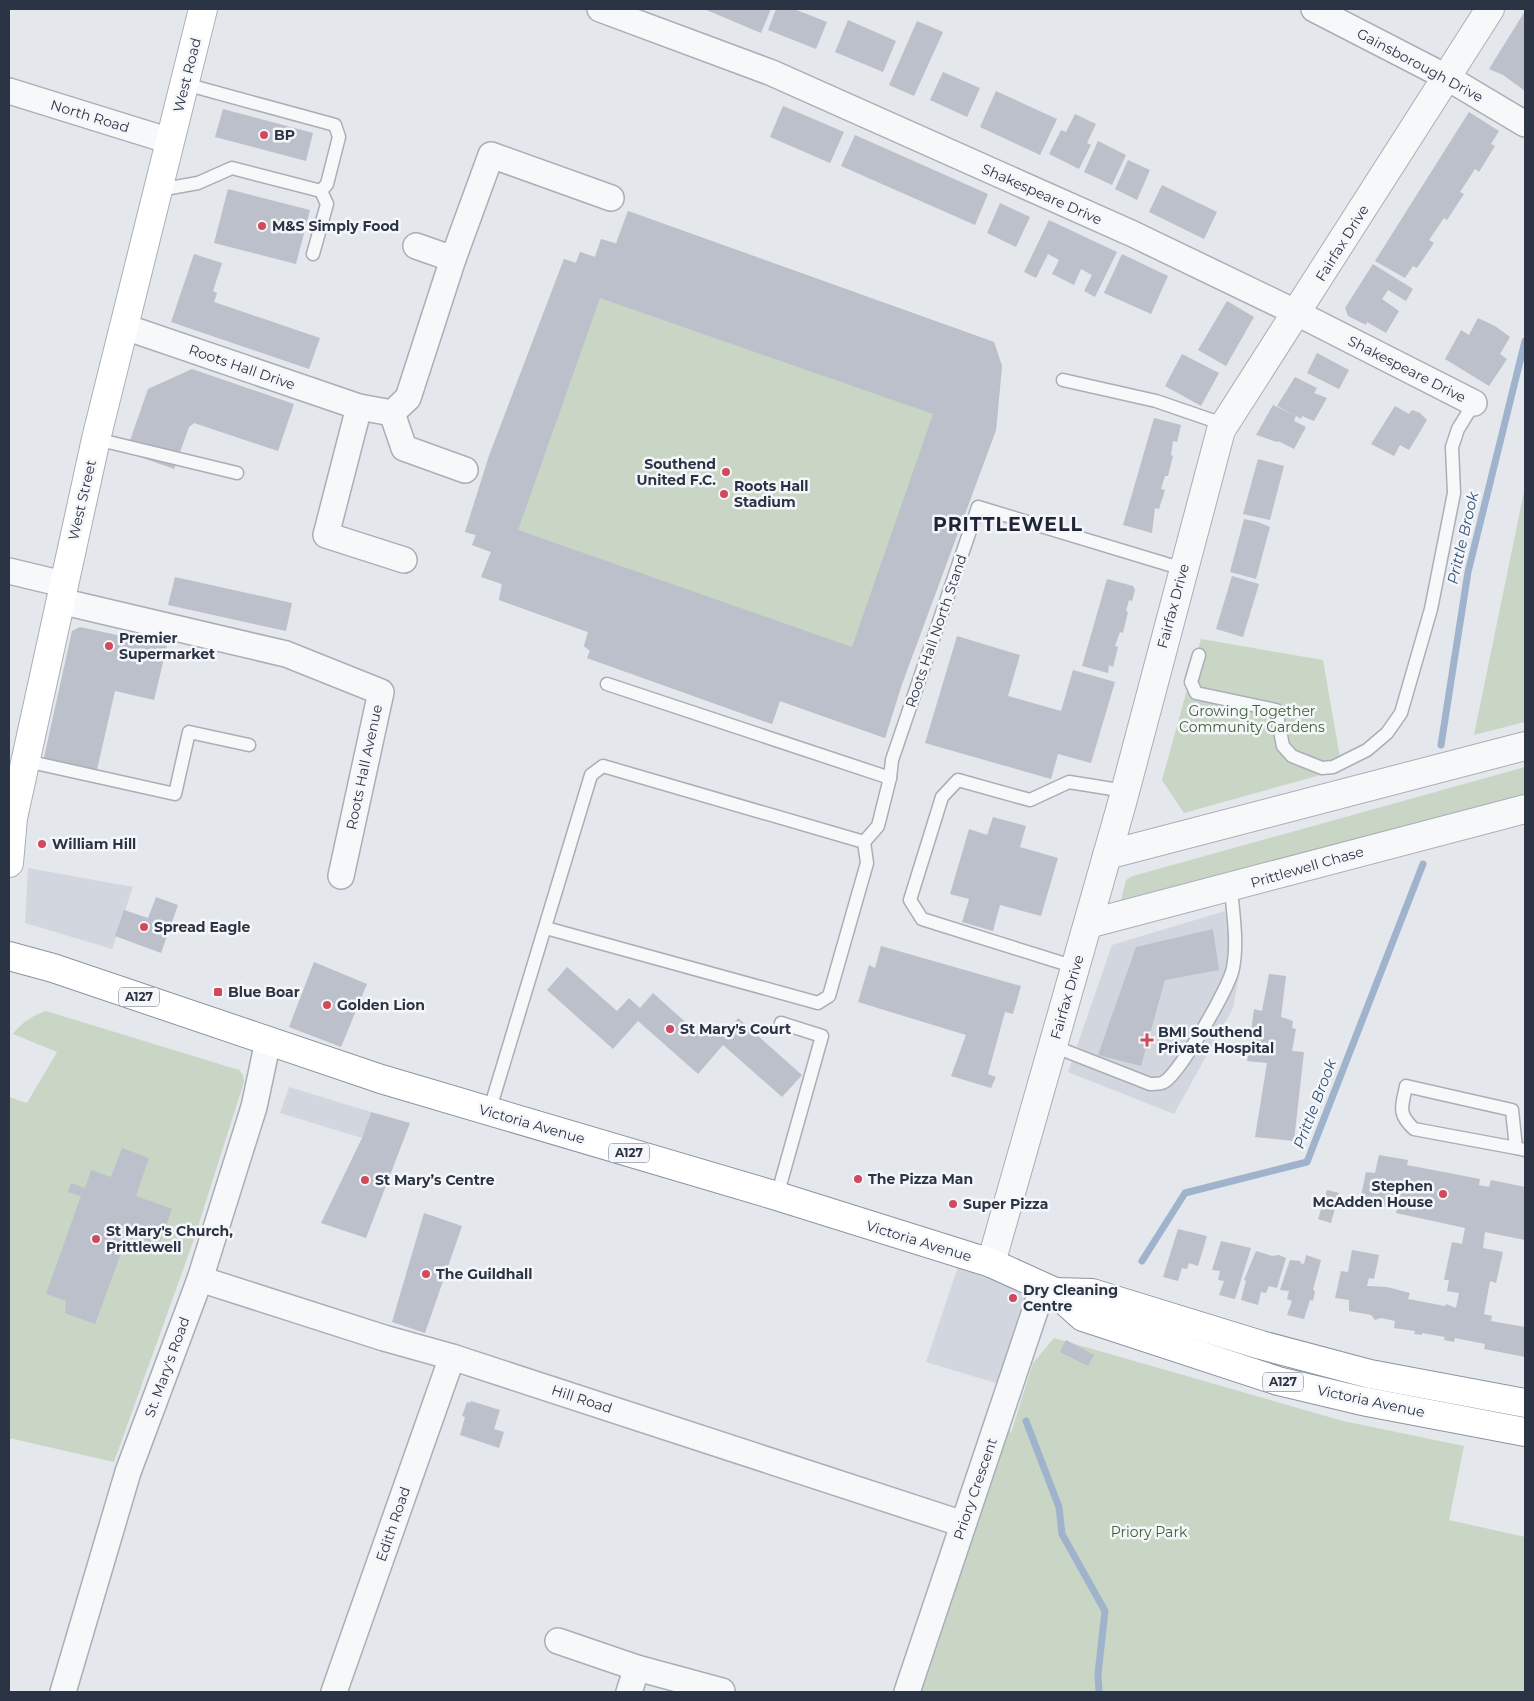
<svg xmlns="http://www.w3.org/2000/svg" width="1534" height="1701" font-family="Montserrat,sans-serif">
<style>
.built{fill:#d2d6de}
.green{fill:#c9d6c5}
.lines{fill:none;stroke-linecap:round;stroke-linejoin:round}
.stream{stroke:#9fb4cc;stroke-width:7}
.building{fill:#bbc0ca;fill-rule:evenodd}
.service-casing{stroke:#a9aeb7;stroke-width:15}
.minor-casing{stroke:#a9aeb7;stroke-width:28}
.tertiary-casing{stroke:#a9aeb7;stroke-width:30}
.secondary-casing{stroke:#a9aeb7;stroke-width:30}
.trunk-casing{stroke:#8b94a3;stroke-width:30}
.service{stroke:#f7f8fa;stroke-width:12}
.minor{stroke:#f7f8fa;stroke-width:25}
.tertiary{stroke:#f7f8fa;stroke-width:28}
.secondary{stroke:#fff;stroke-width:28}
.trunk{stroke:#fff;stroke-width:28}
.poi-dot{fill:#d1495b;stroke:#f4f6f9;stroke-width:2}
.labels{text-anchor:middle;stroke-width:5;stroke-linejoin:round;paint-order:stroke}
.shield{fill:#f4f6f9;stroke:#676e7b;stroke-width:1}
.shield-label{font-size:12px;font-weight:bold;fill:#2b3445}
.street-label{font-size:14px;fill:#2b3445;stroke:#f4f6f9}
.poi-label{font-size:14px;font-weight:bold;fill:#2b3445;stroke:#f4f6f9;text-anchor:start}
.park-label{font-size:14px;fill:#3f6138;stroke:#f4f6f9}
.water-label{font-size:15px;font-style:italic;fill:#34527a;stroke:#f4f6f9}
.district-label{font-size:19px;font-weight:bold;letter-spacing:1px;fill:#1d2536;stroke:#f4f6f9}
</style>
<rect width="100%" height="100%" fill="#e4e7ec"/>
<g class="built">
<polygon points="28,868 133,887 112,949 25,923"/>
<polygon points="1235,908 1241,965 1233,1008 1174,1114 1068,1072 1112,945"/>
<polygon points="289,1087 371,1112 362,1138 280,1113"/>
<polygon points="959,1264 1034,1297 999,1384 926,1362"/>
</g>
<g class="green">
<polygon points="628,211 994,342 1002,366 996,430 902,684 885,738 780,701 772,724 587,658 590,651 584,646 588,632 499,600 502,584 481,577 491,552 472,545 476,535 465,532 489,456 564,259 576,263 580,252 595,257 601,239 616,243"/>
<polygon points="1525,486 1525,722 1474,735 1521,506"/>
<polygon points="1201,639 1323,660 1342,769 1184,813 1162,780"/>
<polygon points="1525,767 1525,802 1125,909 1121,900 1126,880 1133,876"/>
<path d="M46 1011 239 1070 243 1075 244 1082 193 1242 114 1462 9 1438V1097L27 1103 57 1052 13 1034C22 1022 32 1016 46 1011Z"/>
<polygon points="1054,1338 1343,1421 1464,1446 1449,1520 1525,1537 1525,1692 918,1692 1007,1423 1011,1433 1033,1363"/>
</g>
<g class="lines">
<g class="stream">
<polyline points="1441,745 1468,572 1525,341"/>
<polyline points="1142,1261 1185,1193 1307,1162 1423,864"/>
<polyline points="1026,1421 1059,1507 1062,1534 1105,1611 1098,1674 1099,1692"/>
</g>
</g>
<g class="building">
<polygon points="704,9 771,9 761,33"/>
<polygon points="776,9 794,9 827,22 816,49 768,30"/>
<polygon points="1525,11 1525,91 1503,75 1489,69"/>
<polygon points="848,20 896,41 883,72 835,52"/>
<polygon points="917,21 943,32 914,96 889,85"/>
<polygon points="943,72 980,88 967,117 930,100"/>
<polygon points="996,91 1057,119 1040,155 980,127"/>
<polygon points="783,106 844,132 830,163 770,137"/>
<polygon points="223,109 313,133 306,161 215,137"/>
<polygon points="1469,112 1499,131 1491,144 1495,146 1479,172 1475,169 1460,192 1464,194 1447,220 1444,218 1429,240 1434,243 1417,268 1413,266 1405,278 1375,261"/>
<polygon points="1075,114 1096,124 1087,143 1091,145 1079,169 1049,154 1061,130 1066,132"/>
<polygon points="855,135 988,194 975,225 841,166"/>
<polygon points="1098,141 1126,155 1112,185 1084,172"/>
<polygon points="1128,160 1150,170 1137,200 1115,189"/>
<polygon points="1162,185 1217,212 1204,239 1149,212"/>
<polygon points="228,189 310,210 296,264 214,243"/>
<polygon points="1000,203 1030,217 1016,247 987,233"/>
<path d="M628 211 994 342 1002 366 996 430 902 684 885 738 780 701 772 724 587 658 590 651 584 646 588 632 499 600 502 584 481 577 491 552 472 545 476 535 465 532 489 456 564 259 576 263 580 252 595 257 601 239 616 244ZM600 298 933 414 852 647 518 530Z"/>
<polygon points="1049,220 1117,252 1095,297 1084,291 1092,275 1081,269 1074,285 1052,274 1059,260 1048,254 1036,278 1024,272"/>
<polygon points="194,254 222,263 213,291 217,293 214,302 320,338 309,369 171,322"/>
<polygon points="1122,254 1168,276 1151,314 1104,293"/>
<polygon points="1373,264 1413,289 1406,301 1388,290 1382,299 1399,311 1386,333 1367,322 1366,325 1348,316 1345,308"/>
<polygon points="1227,301 1254,317 1226,366 1198,350"/>
<polygon points="1478,318 1495,326 1510,337 1500,354 1507,359 1489,386 1445,359 1461,330 1469,335"/>
<polygon points="1317,353 1349,370 1339,389 1307,373"/>
<polygon points="1182,354 1219,373 1201,406 1165,386"/>
<polygon points="192,369 294,404 278,451 194,423 189,427 174,469 126,452 148,389"/>
<polygon points="1295,377 1317,388 1314,393 1327,398 1314,421 1302,416 1301,419 1296,416 1294,421 1306,427 1294,449 1278,441 1277,442 1256,435 1273,405 1296,416 1277,406"/>
<polygon points="1395,406 1409,414 1412,410 1420,413 1427,420 1409,450 1400,445 1394,456 1371,444"/>
<polygon points="1154,418 1181,425 1177,442 1173,441 1171,455 1173,456 1168,476 1165,476 1161,489 1165,490 1159,509 1155,508 1152,533 1123,525"/>
<polygon points="1258,459 1284,466 1270,520 1243,514"/>
<polygon points="1244,519 1258,522 1270,527 1256,579 1230,572"/>
<polygon points="1232,576 1259,584 1243,637 1216,629"/>
<polygon points="175,577 292,603 286,631 168,605"/>
<polygon points="1107,579 1133,586 1135,590 1132,601 1129,600 1126,611 1128,612 1123,633 1120,632 1115,646 1118,647 1113,667 1109,665 1108,673 1082,666"/>
<polygon points="80,627 167,646 154,700 115,691 96,774 43,762 72,631"/>
<polygon points="957,636 1020,655 1008,696 1061,711 1073,670 1115,682 1091,763 1058,754 1051,779 925,743"/>
<polygon points="993,817 1026,826 1020,847 1058,858 1041,916 1000,905 993,931 962,922 969,899 950,894 969,829 987,835"/>
<polygon points="156,897 178,905 161,953 115,936 124,910 148,918"/>
<polygon points="1213,929 1219,970 1165,980 1141,1066 1098,1055 1136,947"/>
<polygon points="881,946 1021,986 1013,1014 1005,1012 988,1074 996,1077 991,1088 951,1076 966,1035 858,1002 869,965 875,968"/>
<polygon points="314,962 367,984 341,1047 289,1027"/>
<polygon points="567,967 617,1011 629,998 640,1008 653,993 701,1036 712,1023 725,1034 738,1018 802,1075 782,1097 723,1045 698,1074 638,1021 613,1049 547,990"/>
<polygon points="1269,974 1286,976 1281,1017 1293,1021 1292,1028 1296,1029 1292,1051 1304,1052 1294,1141 1255,1137 1267,1063 1247,1061 1254,1009 1262,1011"/>
<polygon points="371,1112 410,1123 366,1238 321,1223 362,1138"/>
<polygon points="122,1148 149,1158 136,1196 172,1209 159,1245 128,1234 95,1324 65,1313 66,1301 46,1294 81,1196 68,1192 71,1183 85,1188 91,1170 111,1177"/>
<polygon points="1379,1155 1408,1160 1407,1165 1480,1179 1479,1185 1489,1187 1491,1180 1525,1187 1525,1240 1485,1232 1483,1248 1503,1252 1496,1283 1490,1281 1484,1314 1492,1316 1491,1321 1525,1327 1525,1357 1484,1349 1485,1344 1455,1338 1454,1342 1444,1340 1445,1337 1422,1333 1422,1335 1414,1334 1415,1331 1394,1328 1395,1321 1381,1318 1375,1320 1371,1315 1349,1311 1349,1300 1335,1298 1341,1271 1348,1272 1352,1250 1379,1255 1374,1279 1369,1278 1367,1286 1387,1287 1410,1293 1408,1299 1445,1306 1446,1304 1456,1308 1459,1293 1447,1291 1449,1280 1444,1280 1452,1242 1462,1244 1465,1228 1396,1213 1397,1209 1360,1201 1366,1172 1375,1173"/>
<polygon points="1327,1190 1339,1193 1331,1223 1318,1219"/>
<polygon points="424,1213 462,1226 425,1333 392,1322"/>
<polygon points="1178,1229 1207,1236 1198,1266 1189,1263 1187,1269 1182,1268 1178,1281 1163,1277"/>
<polygon points="1221,1241 1251,1248 1235,1299 1219,1295 1224,1281 1218,1280 1220,1271 1212,1270"/>
<polygon points="1256,1251 1272,1256 1279,1255 1286,1258 1277,1288 1269,1286 1266,1293 1261,1292 1258,1305 1241,1300 1246,1281 1244,1280"/>
<polygon points="1306,1255 1321,1260 1313,1290 1315,1291 1313,1301 1310,1300 1304,1319 1287,1315 1292,1301 1287,1299 1289,1291 1280,1290 1290,1260 1301,1261 1300,1263 1304,1264"/>
<polygon points="1066,1340 1094,1355 1088,1366 1060,1352"/>
<polygon points="471,1401 500,1410 494,1429 504,1432 499,1448 460,1435 465,1417 462,1416 467,1402 470,1403"/>
</g>
<g class="lines">
<defs>
<g id="service">
<polyline points="159,190 198,183 232,168 321,191 327,184 339,137 335,125 185,84"/>
<polyline points="313,254 327,204 321,191"/>
<polyline points="1063,380 1156,401 1226,425"/>
<polyline points="96,439 237,473"/>
<polyline points="1199,655 1191,682 1196,693 1276,710 1283,746 1292,756 1322,768 1333,767 1367,750 1387,733 1401,713 1431,609 1454,493 1452,447 1458,429 1474,403"/>
<polyline points="607,684 890,778"/>
<polyline points="26,761 175,794 189,732 249,745"/>
<polyline points="864,842 878,826 890,778 892,760 978,507 1183,569"/>
<polyline points="1075,967 922,919 910,900 942,797 958,780 1030,800 1069,782 1125,791"/>
<path d="M1053 1046 1150 1084C1154 1084 1161 1084 1164 1082 1180 1073 1230 986 1233 968 1238 942 1233 914 1231 888"/>
<polyline points="489,1112 591,775 603,766 864,842 867,863 829,996 818,1003 546,928"/>
<path d="M1516 1148 1512 1110 1406 1086C1402 1107 1397 1113 1414 1129L1516 1148 1525 1150"/>
<polyline points="777,1196 822,1036 781,1023"/>
</g>
<g id="minor">
<polyline points="600,9 772,73 1133,234 1297,313 1474,403"/>
<polyline points="1314,9 1448,78 1525,124"/>
<polyline points="9,91 170,141"/>
<polyline points="453,259 491,155 611,198"/>
<polyline points="125,327 359,407 392,413 408,398 453,259 416,246"/>
<polyline points="359,407 326,535 404,560"/>
<polyline points="392,413 404,448 465,470"/>
<polyline points="9,571 63,584"/>
<polyline points="60,601 286,654 381,692 341,876"/>
<polyline points="200,1279 384,1338 452,1357 963,1524"/>
<polyline points="558,1641 637,1668 722,1691"/>
<polyline points="63,1692 128,1472 200,1279 254,1107 268,1041"/>
<polyline points="334,1692 452,1357"/>
<polyline points="629,1692 637,1668"/>
<polyline points="907,1692 1043,1287"/>
</g>
<g id="tertiary">
<polyline points="1107,855 1525,746"/>
<polyline points="1088,924 1525,809"/>
<polyline points="991,1263 1122,803 1221,430 1490,9"/>
</g>
<polyline id="secondary" points="9,863 13,818 96,439 203,9"/>
<g id="trunk">
<polyline points="9,956 53,968 381,1079 777,1196 991,1263 1055,1292 1083,1317 1278,1381 1362,1401 1525,1432"/>
<polyline points="1055,1292 1092,1293 1261,1345 1370,1374 1525,1403"/>
</g>
</defs>
<use href="#service" class="service-casing"/>
<use href="#minor" class="minor-casing"/>
<use href="#tertiary" class="tertiary-casing"/>
<use href="#secondary" class="secondary-casing"/>
<use href="#trunk" class="trunk-casing"/>
<use href="#service" class="service"/>
<use href="#minor" class="minor"/>
<use href="#tertiary" class="tertiary"/>
<use href="#secondary" class="secondary"/>
<use href="#trunk" class="trunk"/>
</g>
<g class="poi-dot">
<circle cx="264" cy="135" r="5"/>
<circle cx="262" cy="226" r="5"/>
<circle cx="726" cy="472" r="5"/>
<circle cx="724" cy="494" r="5"/>
<circle cx="109" cy="646" r="5"/>
<circle cx="42" cy="844" r="5"/>
<circle cx="144" cy="927" r="5"/>
<rect x="213" y="987" width="10" height="10" rx="2.5"/>
<circle cx="327" cy="1005" r="5"/>
<circle cx="670" cy="1029" r="5"/>
<path d="M1144.5 1032.5h5v5h5v5h-5v5h-5v-5h-5v-5h5z"/>
<circle cx="858" cy="1179" r="5"/>
<circle cx="365" cy="1180" r="5"/>
<circle cx="1443" cy="1194" r="5"/>
<circle cx="953" cy="1204" r="5"/>
<circle cx="96" cy="1239" r="5"/>
<circle cx="426" cy="1274" r="5"/>
<circle cx="1013" cy="1298" r="5"/>
</g>
<g class="labels">
<g class="shield">
<rect x="119" y="987.5" width="40" height="19" rx="4"/>
<rect x="609" y="1143.5" width="40" height="19" rx="4"/>
<rect x="1263" y="1372.5" width="40" height="19" rx="4"/>
</g>
<g class="shield-label">
<text x="139" y="1001">A127</text>
<text x="629" y="1157">A127</text>
<text x="1283" y="1386">A127</text>
</g>
<g class="street-label">
<text transform="translate(1420 65) rotate(28)" y="5">Gainsborough Drive</text>
<text transform="translate(187 75) rotate(-76)" y="5">West Road</text>
<text transform="translate(90 116) rotate(17)" y="5">North Road</text>
<text transform="translate(1042 194) rotate(24)" y="5">Shakespeare Drive</text>
<text transform="translate(1342 243) rotate(-58)" y="5">Fairfax Drive</text>
<text transform="translate(242 367) rotate(19)" y="5">Roots Hall Drive</text>
<text transform="translate(1407 369) rotate(27)" y="5">Shakespeare Drive</text>
<text transform="translate(82 500) rotate(-77)" y="5">West Street</text>
<text transform="translate(1173 606) rotate(-75)" y="5">Fairfax Drive</text>
<text transform="translate(936 631) rotate(-71)" y="5">Roots Hall North Stand</text>
<text transform="translate(364 767) rotate(-78)" y="5">Roots Hall Avenue</text>
<text transform="translate(1307 867) rotate(-16)" y="5">Prittlewell Chase</text>
<text transform="translate(1067 997) rotate(-74)" y="5">Fairfax Drive</text>
<text transform="translate(532 1124) rotate(16)" y="5">Victoria Avenue</text>
<text transform="translate(919 1241) rotate(17)" y="5">Victoria Avenue</text>
<text transform="translate(167 1367) rotate(-70)" y="5">St. Mary's Road</text>
<text transform="translate(582 1399) rotate(18)" y="5">Hill Road</text>
<text transform="translate(1371 1401) rotate(12)" y="5">Victoria Avenue</text>
<text transform="translate(975 1489) rotate(-71)" y="5">Priory Crescent</text>
<text transform="translate(393 1524) rotate(-71)" y="5">Edith Road</text>
</g>
<g class="poi-label">
<text x="274" y="140">BP</text>
<text x="272" y="231">M&amp;S Simply Food</text>
<text x="716" y="469" text-anchor="end">Southend<tspan x="716" dy="16">United F.C.</tspan></text>
<text x="734" y="491">Roots Hall<tspan x="734" dy="16">Stadium</tspan></text>
<text x="119" y="643">Premier<tspan x="119" dy="16">Supermarket</tspan></text>
<text x="52" y="849">William Hill</text>
<text x="154" y="932">Spread Eagle</text>
<text x="228" y="997">Blue Boar</text>
<text x="337" y="1010">Golden Lion</text>
<text x="680" y="1034">St Mary's Court</text>
<text x="1158" y="1037">BMI Southend<tspan x="1158" dy="16">Private Hospital</tspan></text>
<text x="868" y="1184">The Pizza Man</text>
<text x="375" y="1185">St Mary’s Centre</text>
<text x="1433" y="1191" text-anchor="end">Stephen<tspan x="1433" dy="16">McAdden House</tspan></text>
<text x="963" y="1209">Super Pizza</text>
<text x="106" y="1236">St Mary's Church,<tspan x="106" dy="16">Prittlewell</tspan></text>
<text x="436" y="1279">The Guildhall</text>
<text x="1023" y="1295">Dry Cleaning<tspan x="1023" dy="16">Centre</tspan></text>
</g>
<g class="park-label">
<text x="1252" y="716">Growing Together<tspan x="1252" dy="16">Community Gardens</tspan></text>
<text x="1149" y="1537">Priory Park</text>
</g>
<g class="water-label">
<text transform="translate(1463 538) rotate(-77)" y="5">Prittle Brook</text>
<text transform="translate(1315 1104) rotate(-69)" y="5">Prittle Brook</text>
</g>
<g class="district-label">
<text x="1008" y="531">PRITTLEWELL</text>
</g>
</g>
<rect width="1534" height="1701" fill="none" stroke="#2b3445" stroke-width="20"/>
</svg>
